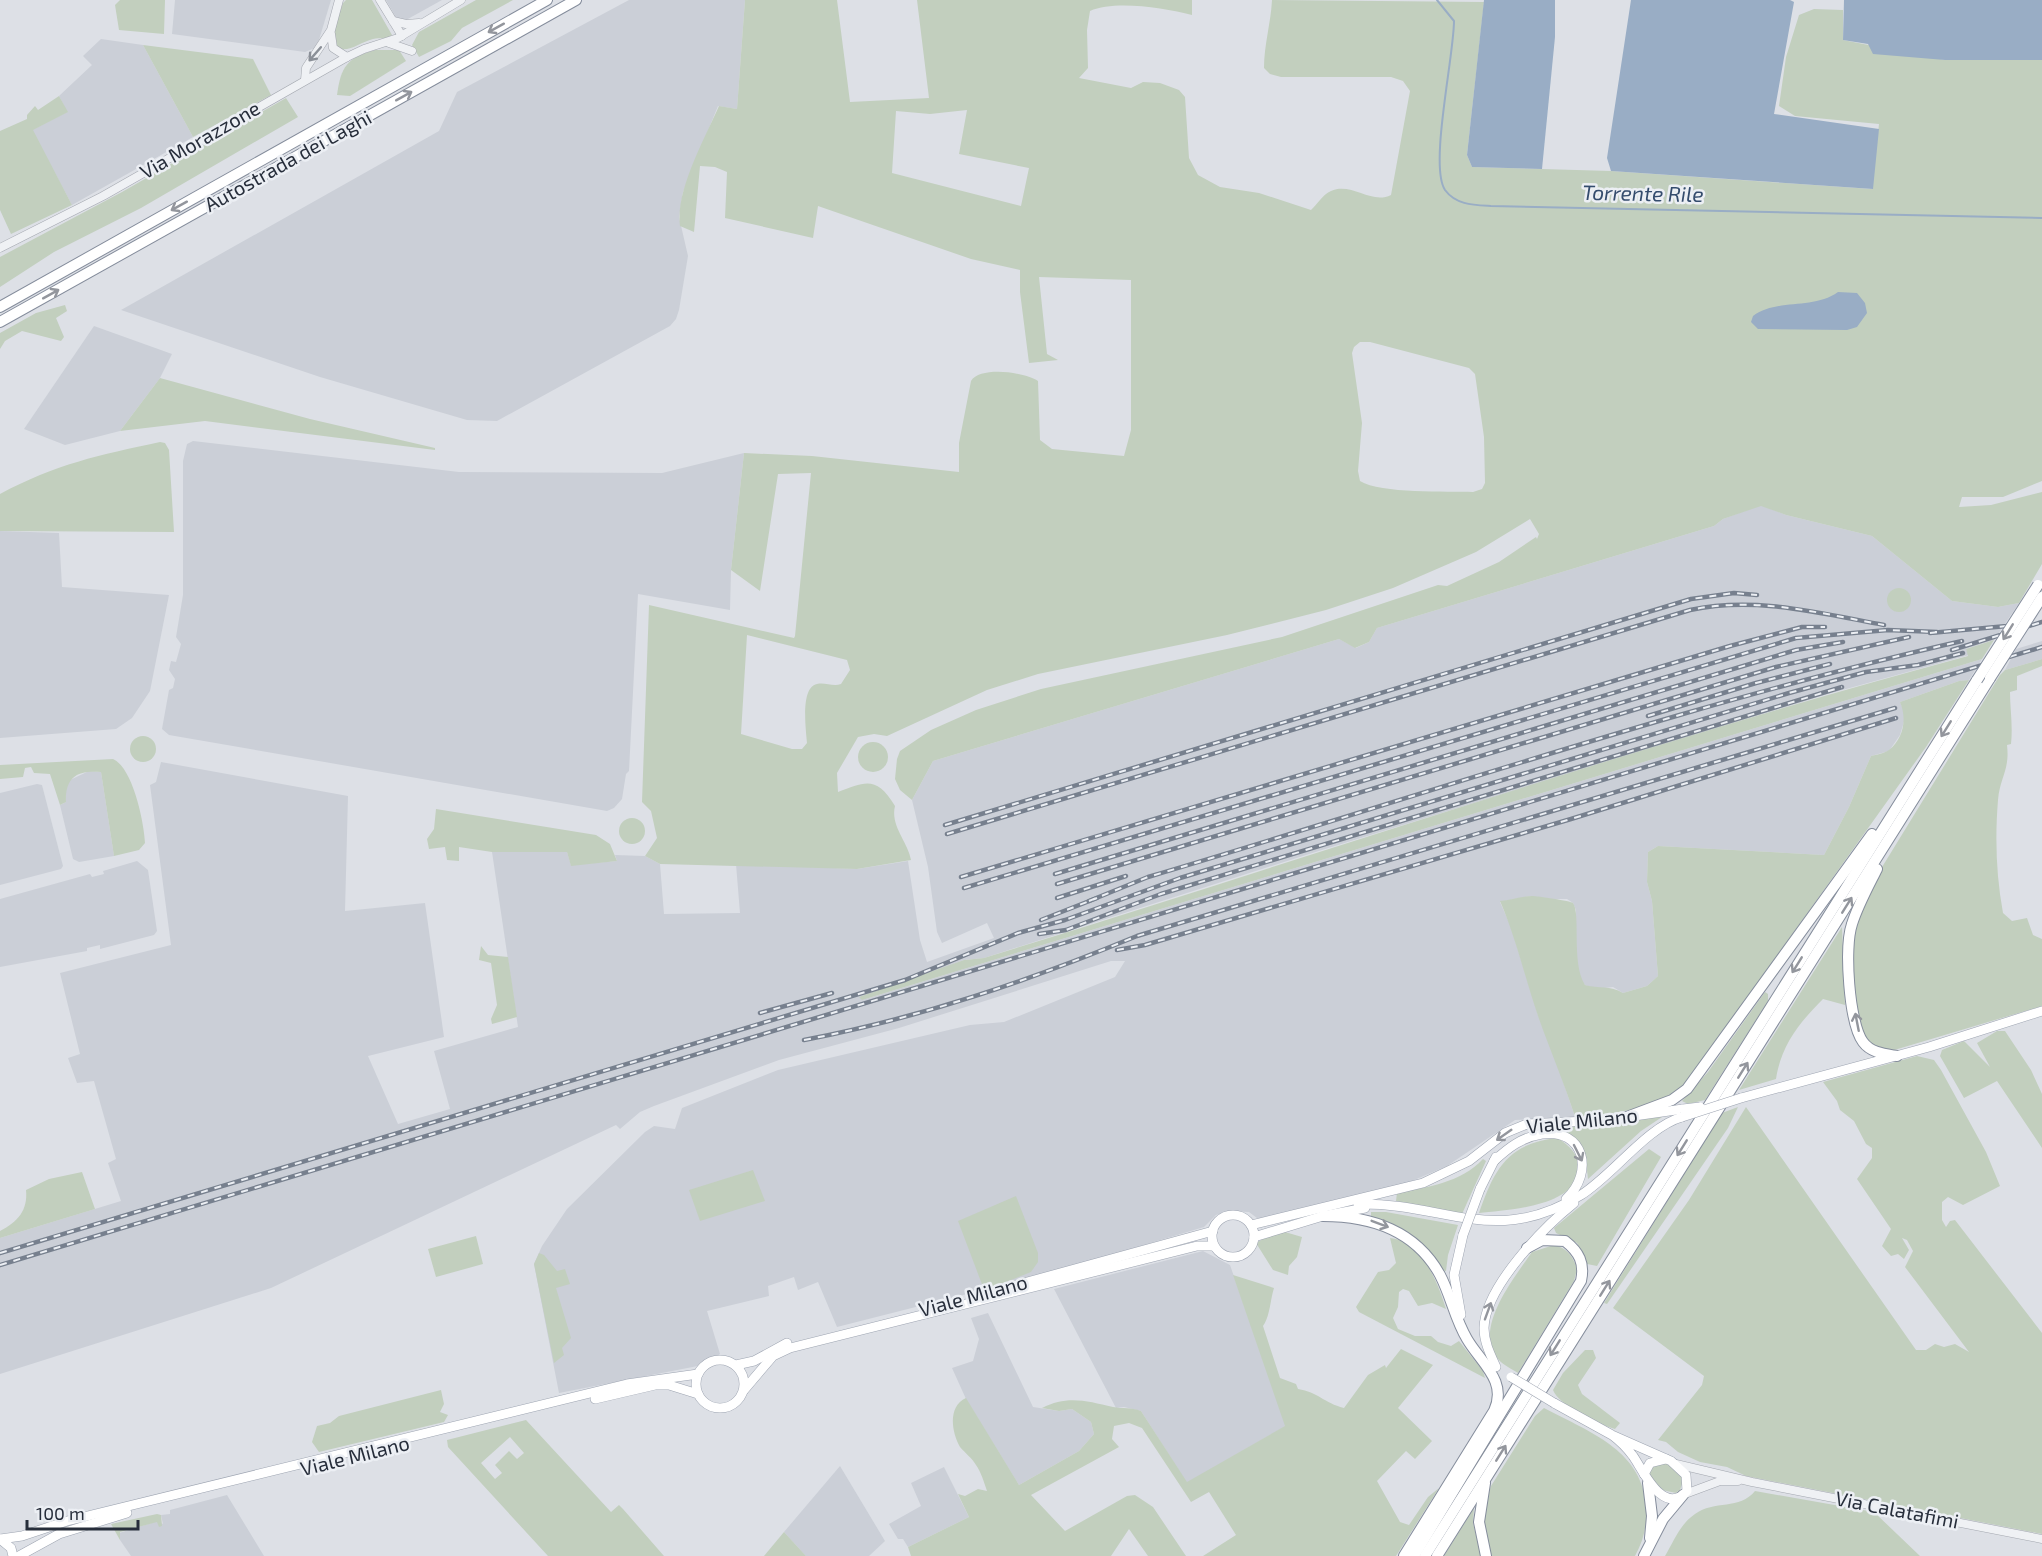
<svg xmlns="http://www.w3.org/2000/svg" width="2042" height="1556" font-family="'Exo 2',sans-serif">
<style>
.built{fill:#cbcfd7}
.green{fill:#c2cfbe;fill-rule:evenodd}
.water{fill:#99adc5}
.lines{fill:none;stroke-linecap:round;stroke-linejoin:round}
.stream{stroke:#99adc5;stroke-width:2}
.tertiary-casing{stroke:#a3a7af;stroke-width:9}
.primary-casing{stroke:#9da4b1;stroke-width:10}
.trunk-casing{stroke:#858d9c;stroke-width:12}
.motorway-casing{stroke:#858d9c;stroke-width:12}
.tertiary{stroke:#eff1f4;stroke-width:8}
.primary{stroke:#fff;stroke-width:9}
.trunk{stroke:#fff;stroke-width:10}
.motorway{stroke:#fff;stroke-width:10}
.rail-casing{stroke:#77808e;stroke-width:4.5}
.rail{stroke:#eceff4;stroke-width:2;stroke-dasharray:7;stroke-linecap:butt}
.primary-bridge-casing{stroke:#9da4b1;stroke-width:10;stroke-linecap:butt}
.trunk-bridge-casing{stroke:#858d9c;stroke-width:12;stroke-linecap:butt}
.primary-bridge{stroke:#fff;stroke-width:9}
.trunk-bridge{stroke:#fff;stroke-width:10}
.oneway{stroke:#93969d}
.oneway2{stroke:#8b9098}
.labels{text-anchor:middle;stroke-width:5;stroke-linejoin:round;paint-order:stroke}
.street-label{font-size:20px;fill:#272e3b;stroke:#eceff4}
.water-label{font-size:21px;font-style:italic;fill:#344c6d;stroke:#eceff4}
</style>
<rect width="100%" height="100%" fill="#dde0e6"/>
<g class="built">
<polygon points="175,0 331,0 319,40 315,48 305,52 172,34"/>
<polygon points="386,0 442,0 406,20 397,19"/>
<polygon points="629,0 745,0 737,109 718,106 683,192 679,217 688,256 679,310 676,319 670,326 497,421 467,420 320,377 121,310 439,131 457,92"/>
<polygon points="101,39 143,45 193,137 72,205 32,130 67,112 59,96 92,65 83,56"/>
<polygon points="94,326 172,354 160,378 120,431 65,445 24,429"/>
<polygon points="193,441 459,472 662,473 744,453 731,570 730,610 638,594 629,771 626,774 622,799 614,808 607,811 169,735 162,729 169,690 173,688 175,679 169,670 171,661 176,662 181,644 176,637 183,595 183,461 187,444"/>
<polygon points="1761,505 1786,515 1872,536 1952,601 1998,607 2019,603 1994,640 1966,649 1969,655 1828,694 1309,854 984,958 964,960 862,1000 1982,659 1969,680 1959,681 1900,702 1906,715 1900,735 1889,751 1871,756 1849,807 1824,855 1658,846 1648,852 1647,882 1652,901 1658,976 1647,986 1623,993 1613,987 1596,989 1585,985 1580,979 1576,955 1576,910 1573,903 1567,899 1544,899 1531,896 1500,902 1511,927 1538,1015 1552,1048 1575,1117 1515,1120 1447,1166 1405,1184 1264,1218 1257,1218 1249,1212 1229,1211 1216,1215 1204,1227 1050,1273 837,1327 818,1282 798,1290 794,1277 768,1286 769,1296 707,1311 720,1354 708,1364 559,1393 534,1264 542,1246 567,1209 645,1132 654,1126 675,1129 682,1108 778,1070 970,1025 1004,1022 1115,977 1125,961 1111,961 899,1028 779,1060 654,1106 640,1112 620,1129 616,1125 271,1288 0,1374 0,1238 121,1201 108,1163 116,1159 94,1081 77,1083 68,1058 80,1054 60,973 171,945 150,785 156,782 161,762 348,796 345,911 425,903 444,1037 368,1056 398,1124 450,1109 434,1051 518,1027 492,852 567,852 571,865 617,861 615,855 645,856 660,864 664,914 740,913 736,864 857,869 908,861 920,940 927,962 994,938 987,923 942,943 937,932 928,867 912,800 933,761 1339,639 1356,648 1369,642 1377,628 1714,526 1723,519"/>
<polygon points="0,531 59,533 62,587 169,595 150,691 132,718 116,729 0,738"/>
<polygon points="2042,641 2042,659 2005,670 2016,649"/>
<polygon points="89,771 101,772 114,856 79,862 73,859 60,805 66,802 66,787 70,780"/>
<polygon points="37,784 42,785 63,866 61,869 0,885 0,793"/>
<polygon points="137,861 148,870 157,931 154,935 100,949 100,945 87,948 87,951 0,967 0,899 90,874 92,877 104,874 103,871"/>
<polygon points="1203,1251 1230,1265 1286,1426 1187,1483 1141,1411 1124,1407 1116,1408 1054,1289"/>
<polygon points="988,1313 1033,1407 1059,1411 1072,1409 1091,1422 1094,1434 1079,1451 1019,1485 966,1399 952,1368 973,1361 979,1339 971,1318"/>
<polygon points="840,1466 885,1541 869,1556 806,1556 784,1532"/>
<polygon points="944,1467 969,1517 908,1547 903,1539 898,1539 889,1524 921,1506 911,1483"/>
<polygon points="227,1495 264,1556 131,1556 120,1540 119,1533 158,1521 163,1524 161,1515 170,1514 170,1510"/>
</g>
<g class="green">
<polygon points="120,0 165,0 164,34 119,30 115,5"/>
<path d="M346 0H372L392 35C386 40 380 37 373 39 360 42 350 53 336 48L333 33 343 3Z"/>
<polygon points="476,0 513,0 462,28 451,41 419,57 412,45 419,32"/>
<path d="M745 0H837L850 102 929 98 917 0H1192V15C1164 8 1115 0 1090 11L1087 30 1088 68 1079 78 1131 88 1143 82 1160 83 1179 90 1185 97 1189 158 1198 175 1220 187 1259 193 1311 210C1317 205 1323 194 1331 191 1352 182 1371 205 1391 195L1410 91 1403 81 1391 77H1281L1270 74 1264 68C1264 45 1271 22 1272 0L1484 2 1467 155 1472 167 1611 171 1872 189 1879 124 1795 116 1779 106 1786 57 1799 15 1814 9 1843 10V40L1945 60H2042V481L2003 497H1962L1959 507 1991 505 2042 492V564L2019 603 1998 607 1952 601 1872 536 1786 515 1761 506 1723 519 1714 526 1377 628 1369 642 1355 648 1339 639 933 761 912 800 900 790 895 779 897 759 900 751 931 730 976 710 1041 689 1282 637 1438 585 1447 586 1499 562 1536 537 1537 539 1539 534 1530 519 1476 552 1393 588 1326 610 1227 635 1038 674 987 690 887 736 874 734 858 737 837 773 838 792C866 781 877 776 895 806 890 826 908 842 911 860L857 869 660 864 645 856 657 838 651 811 642 802 649 605 794 638 795 636 811 473 778 474 760 591 731 570 744 453 812 456 959 472V443L971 381C980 366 1025 372 1038 381L1040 440 1052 449 1124 456 1131 430V280L1039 277 1047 354 1058 360 1029 363 1020 292V270L971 259 818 206 813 238 725 218 727 172 715 167 700 166 694 232 680 226C675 191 705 138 719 106L737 109ZM967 110 959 154 1029 168 1021 206 892 173 896 111 930 114ZM1360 342H1370L1469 368 1475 374 1484 437 1485 483 1482 489 1473 492C1447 491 1381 494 1360 481L1358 471 1362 423 1352 353 1354 347ZM747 635 847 660 850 670 841 684C833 687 825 682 817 684 800 687 806 730 807 743L802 749H792L741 734Z"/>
<polygon points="143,45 253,59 271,95 193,137"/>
<path d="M375 50H399L406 61 350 96 337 95C341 66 347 58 375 50Z"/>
<polygon points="59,96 68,112 33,130 72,205 11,234 0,210 0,131 27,119 27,115 35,106 38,110"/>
<polygon points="286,98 298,117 141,208 54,252 0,287 0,257 122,192"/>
<polygon points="65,305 67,311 56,318 64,337 61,341 22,331 5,341 0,349 0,333 36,313"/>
<polygon points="160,378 310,419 435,448 435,450 205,421 120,431"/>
<path d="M160 442 165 443 169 450 174 532 0 531V494C56 464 99 455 160 442Z"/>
<circle cx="1899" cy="600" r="12"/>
<path d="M1994 640 1982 659 862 1000 859 997 964 960 984 958C1312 857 1637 745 1968 656L1966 649Z"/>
<path d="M2042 659V666L2017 676V690L2010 692C2010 708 2013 726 2011 744L2007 745C2010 770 2000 777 1998 800 1995 838 1996 875 2003 913L2012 921 2027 918 2033 935 2042 939V1006L1891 1051 1869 1044 1860 1030 1850 970 1854 925 1879 872 2000 675 2005 670Z"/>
<path d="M1969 680 1926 747 1684 1086C1650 1110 1615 1114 1575 1117 1564 1082 1550 1050 1538 1016 1525 978 1516 938 1500 901 1510 900 1522 896 1532 896 1537 896 1571 901 1573 903 1581 914 1571 963 1585 985 1599 989 1610 985 1623 993L1647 986 1658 976 1652 901 1647 882 1648 852 1658 846 1824 855 1849 807 1871 756C1876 755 1885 753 1889 750 1904 738 1907 718 1900 702L1959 681Z"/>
<circle cx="143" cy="749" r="13"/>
<circle cx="873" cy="757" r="15"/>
<path d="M113 759C133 768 144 822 145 843L139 850 114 856 101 772C77 770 65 777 66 802L60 805 50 774 34 773 31 767 25 768 23 777 0 779V765Z"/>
<polygon points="436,809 596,835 610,844 617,861 571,866 567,852 492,852 459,847 459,861 447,860 445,847 429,849 427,839 434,829"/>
<circle cx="632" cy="831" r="13"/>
<path d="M1842 927 1845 1005 1823 999C1800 1022 1781 1045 1776 1079L1739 1090Z"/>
<polygon points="481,946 488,955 508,957 517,1017 492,1024 491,1019 497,1005 491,963 479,960"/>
<polygon points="1765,992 1768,994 1768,1001 1705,1100 1688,1104 1682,1101 1708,1072"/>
<polygon points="1997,1031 2005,1031 2031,1070 2042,1094 2042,1148 1997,1081 1964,1098 1940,1056 1942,1050 1964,1041 1990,1067 1977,1043"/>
<polygon points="1917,1056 1934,1060 1941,1070 1986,1152 2000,1186 1963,1205 1948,1197 1942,1202 1942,1220 1946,1227 1950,1221 1955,1220 2042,1333 2042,1534 1746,1476 1727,1467 1700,1462 1678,1452 1666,1442 1658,1440 1702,1385 1704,1376 1613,1308 1689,1200 1746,1107 1916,1350 1926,1350 1935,1344 1944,1347 1955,1344 1969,1352 1905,1267 1913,1251 1907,1240 1902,1238 1909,1250 1904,1259 1898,1254 1891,1256 1882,1246 1891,1229 1857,1179 1872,1158 1872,1148 1866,1144 1854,1121 1840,1110 1837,1101 1823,1082"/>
<polygon points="1738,1107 1728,1128 1607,1304 1604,1303 1722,1113"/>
<path d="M1661 1116 1662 1117 1641 1131 1588 1179C1585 1143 1581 1152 1561 1127L1609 1125Z"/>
<path d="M1558 1138C1571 1147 1583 1158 1578 1175 1569 1207 1507 1210 1479 1213 1494 1170 1507 1143 1558 1138Z"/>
<polygon points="1649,1149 1661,1157 1597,1266 1587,1264 1577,1243 1556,1233 1554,1228"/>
<path d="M1483 1159 1486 1161 1462 1214 1396 1201 1397 1193C1427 1187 1461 1183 1483 1159Z"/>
<polygon points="753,1170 765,1201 700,1221 689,1190"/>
<path d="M82 1172 95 1209 0 1238V1231C18 1222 28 1210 26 1190L49 1179Z"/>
<polygon points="1016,1196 1038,1253 1038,1262 1031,1272 988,1289 983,1287 958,1221"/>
<polygon points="1371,1212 1386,1212 1458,1225 1448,1255 1446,1271 1440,1270 1371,1218"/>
<polygon points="1285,1232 1302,1237 1297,1257 1289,1266 1288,1275 1273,1270 1256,1243 1268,1236"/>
<polygon points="476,1236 483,1264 436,1277 428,1249"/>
<path d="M1390 1238C1422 1241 1438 1283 1446 1309L1432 1303 1418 1306 1409 1291 1403 1289 1399 1292 1398 1307 1393 1318 1398 1329 1415 1336H1431L1438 1342 1451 1346 1459 1341 1483 1371 1485 1378 1359 1312 1356 1307 1378 1272 1389 1270 1396 1263Z"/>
<path d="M1554 1245C1567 1248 1573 1256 1577 1269L1574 1281 1518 1373C1512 1369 1503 1365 1498 1359 1472 1329 1515 1277 1532 1252Z"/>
<polygon points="539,1253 544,1255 557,1271 565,1269 570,1284 556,1288 571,1338 562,1348 564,1355 554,1363 534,1264"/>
<path d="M1233 1275 1274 1288C1270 1301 1270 1316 1263 1326L1280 1378 1296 1384 1298 1389C1318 1392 1324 1403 1344 1408L1368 1375 1385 1365 1386 1368 1401 1349 1433 1365 1398 1408 1432 1441 1415 1459 1406 1451 1377 1481 1400 1522 1409 1525 1428 1497 1439 1488 1396 1556H1203L1236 1535 1209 1492 1191 1502 1142 1428 1129 1423 1114 1426 1112 1439 1119 1447 1031 1495 1065 1531 1127 1496 1135 1495 1153 1507 1186 1556H1148L1129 1529 1111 1556H911L908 1547 969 1517 958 1494 965 1496 978 1489 987 1491C984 1482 981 1472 976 1465 972 1458 965 1453 960 1447 951 1431 948 1406 966 1398L1019 1485 1079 1451 1094 1434 1091 1422 1072 1409 1059 1411 1042 1408C1067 1395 1087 1401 1113 1407 1123 1409 1131 1407 1141 1411L1187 1482 1285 1426Z"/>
<path d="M1585 1350H1593L1596 1358 1578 1385 1582 1394 1620 1423 1615 1429C1600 1425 1558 1405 1553 1390L1563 1373Z"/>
<polygon points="441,1390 444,1404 440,1412 448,1415 444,1422 319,1452 312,1442 317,1426 330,1423 339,1416"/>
<path d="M1544 1408C1585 1430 1636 1447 1645 1497 1649 1518 1645 1538 1635 1556H1491L1483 1522 1485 1504 1491 1486 1535 1416Z"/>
<path d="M526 1420 611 1512 619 1505 623 1509 664 1556H548L448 1447 447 1440ZM510 1437 524 1453 517 1459 509 1451 495 1465 502 1473 495 1479 481 1463Z"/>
<polygon points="1666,1463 1681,1475 1683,1481 1680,1490 1676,1493 1662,1490 1649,1478 1649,1467"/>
<path d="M1755 1491 1874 1512 1920 1556H1665C1674 1541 1680 1524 1695 1514 1714 1500 1740 1510 1755 1491Z"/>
<polygon points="1474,1508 1473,1523 1481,1556 1444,1556"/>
<polygon points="157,1514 161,1515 162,1526 159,1527 157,1522 120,1532 120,1540 111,1524"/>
<polygon points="784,1532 806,1556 764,1556"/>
</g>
<g class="water">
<polygon points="1484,0 1555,0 1555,37 1542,169 1472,167 1467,155"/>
<polygon points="1631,0 1790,0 1794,2 1774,114 1879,129 1873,189 1611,171 1607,158"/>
<polygon points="1844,0 2042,0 2042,60 1945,60 1873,54 1868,44 1843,40"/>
<path d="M1838 292 1857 293 1865 303 1867 313 1857 327 1847 330 1758 329 1751 322 1753 316C1778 298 1813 310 1838 292Z"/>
</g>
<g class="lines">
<path class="stream" d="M1437 0 1454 21C1454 56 1429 166 1445 190 1456 205 1474 205 1491 206L2042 218"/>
<defs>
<g id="tertiary">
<polyline points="380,0 402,36"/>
<polyline points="393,21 406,24 419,23"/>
<polyline points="331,34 333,48 347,57"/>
<polyline points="389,43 412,51"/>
<polyline points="305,80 306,68 331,30 339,0"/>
<polyline points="0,248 103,196 347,57 364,49 398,38 461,0"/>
<polyline points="1676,1464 1752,1482 2042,1539"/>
<polyline points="1685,1494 1720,1481 1738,1481"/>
</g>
<g id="primary">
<polyline points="1741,1098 1929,1047 2042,1011"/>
<path d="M1494 1161C1508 1148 1522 1137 1542 1134 1584 1128 1595 1172 1566 1199"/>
<polyline points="1480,1189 1496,1157"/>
<path d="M1358 1204C1444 1202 1495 1248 1581 1195 1613 1175 1647 1127 1682 1117"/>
<circle cx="1233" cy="1236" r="21"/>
<polyline points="1251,1225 1423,1183 1469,1161 1505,1133 1527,1124 1606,1120 1683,1109"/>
<polyline points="1254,1237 1323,1216 1365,1208"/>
<polyline points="984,1294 1213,1231"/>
<polyline points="1461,1315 1454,1275 1463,1235"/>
<circle cx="720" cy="1384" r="24"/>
<polyline points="736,1365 754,1361 787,1343"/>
<path d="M1496 1367C1490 1354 1484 1342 1484 1328 1485 1287 1544 1227 1574 1203"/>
<polyline points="744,1390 773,1356 790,1348 1197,1246 1214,1246"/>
<polyline points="595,1399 655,1385 669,1385 698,1394"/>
<path d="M1554 1403 1612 1435 1671 1461 1686 1475 1687 1491C1663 1517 1643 1470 1633 1456 1627 1448 1620 1441 1612 1435"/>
<polyline points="1644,1474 1650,1463 1666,1459"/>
<polyline points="0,1539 22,1536 67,1521 627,1384 698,1374"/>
<polyline points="0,1539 11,1548 13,1556"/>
<polyline points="19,1556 59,1534 127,1513"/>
</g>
<g id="trunk">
<path d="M1877 869C1868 887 1858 905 1852 924 1844 947 1849 1023 1863 1042 1871 1053 1885 1054 1897 1056"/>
<polyline points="1624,1118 1672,1100 1687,1089 1872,834"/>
<path d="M1323 1216C1371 1216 1416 1231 1440 1275 1451 1296 1455 1319 1467 1339 1481 1363 1508 1381 1494 1411L1404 1556"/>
<polyline points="1485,1483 1479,1522 1486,1556"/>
<polyline points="1648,1483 1652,1516 1650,1538"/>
<path d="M1414 1556 1581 1281C1585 1263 1579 1252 1565 1241L1542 1240 1527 1248"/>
<polyline points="1425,1556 1977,680"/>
<polyline points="1437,1556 1990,678"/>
<polyline points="1644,1556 1663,1519 1683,1495"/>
</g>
<g id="motorway">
<polyline points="0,307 547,0"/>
<polyline points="0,322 576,0"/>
</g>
</defs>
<use href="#tertiary" class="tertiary-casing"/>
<use href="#primary" class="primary-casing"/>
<use href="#trunk" class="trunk-casing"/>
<use href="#motorway" class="motorway-casing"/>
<use href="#tertiary" class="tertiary"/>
<use href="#primary" class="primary"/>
<use href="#trunk" class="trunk"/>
<use href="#motorway" class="motorway"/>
<defs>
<g id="rail">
<polyline points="1930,633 2007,626"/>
<polyline points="1952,650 2042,622"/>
<polyline points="1648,716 1756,683 1830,664"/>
<polyline points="945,825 1691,599 1734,593 1757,595"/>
<path d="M947 834 1690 610C1755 596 1819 613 1884 625"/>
<polyline points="1055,874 1796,650 1843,642"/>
<polyline points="961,877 1730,646 1802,627 1825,627"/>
<polyline points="1057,884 1776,667 1909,637"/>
<polyline points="964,888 1796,638 1888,630 1937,632"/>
<polyline points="1057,898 1126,876"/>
<path d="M1089 901 1148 877C1419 797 1686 704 1962 641"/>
<polyline points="1041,920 1097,898"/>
<polyline points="1039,934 1066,930 1161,894 1842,687"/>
<polyline points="1117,950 1145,945 1571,819 1896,718"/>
<polyline points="760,1013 832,993"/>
<path d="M804 1040C920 1018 1028 981 1137 936L1895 708"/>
<polyline points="0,1253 905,980 1018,933 1065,920 1180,878 1789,693 1866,672 1918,665 1963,653"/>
<polyline points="0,1265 2042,647"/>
</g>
</defs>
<use href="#rail" class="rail-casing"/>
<use href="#rail" class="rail"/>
<defs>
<g id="primary-bridge">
<polyline points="1683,1109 1700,1107"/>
<polyline points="1682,1117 1741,1098"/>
<polyline points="1463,1235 1480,1189"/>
<polyline points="1511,1377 1554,1403"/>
</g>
<g id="trunk-bridge">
<polyline points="1990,678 2042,597"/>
<polyline points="1977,680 2038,585"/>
</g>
</defs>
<use href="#primary-bridge" class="primary-bridge-casing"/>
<use href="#trunk-bridge" class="trunk-bridge-casing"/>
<use href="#primary-bridge" class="primary-bridge"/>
<use href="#trunk-bridge" class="trunk-bridge"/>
</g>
<defs><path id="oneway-shaft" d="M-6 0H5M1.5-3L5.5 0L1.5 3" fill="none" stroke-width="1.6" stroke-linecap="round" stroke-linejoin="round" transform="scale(1.5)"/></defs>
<g class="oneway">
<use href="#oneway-shaft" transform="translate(496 28) rotate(151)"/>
<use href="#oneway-shaft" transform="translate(404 96) rotate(-29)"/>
<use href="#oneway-shaft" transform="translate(179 206) rotate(151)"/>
<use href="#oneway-shaft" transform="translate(51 294) rotate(-29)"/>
<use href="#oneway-shaft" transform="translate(2008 632) rotate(122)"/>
<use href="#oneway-shaft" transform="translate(1946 729) rotate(122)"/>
<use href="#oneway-shaft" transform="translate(1847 905) rotate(-58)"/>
<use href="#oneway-shaft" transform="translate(1797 965) rotate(122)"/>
<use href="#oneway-shaft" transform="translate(1857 1022) rotate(-101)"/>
<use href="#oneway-shaft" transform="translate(1743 1070) rotate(-58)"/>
<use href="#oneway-shaft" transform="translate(1504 1135) rotate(145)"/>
<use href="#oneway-shaft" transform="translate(1682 1148) rotate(122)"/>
<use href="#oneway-shaft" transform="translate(1578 1153) rotate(63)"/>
<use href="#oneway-shaft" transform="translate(1380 1224) rotate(21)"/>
<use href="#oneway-shaft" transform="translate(1605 1288) rotate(-58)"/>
<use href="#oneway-shaft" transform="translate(1488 1311) rotate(-70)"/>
<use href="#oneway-shaft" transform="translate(1555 1348) rotate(122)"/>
<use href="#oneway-shaft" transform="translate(1501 1453) rotate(-58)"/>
</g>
<use class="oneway2" href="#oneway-shaft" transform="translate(315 54) rotate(131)"/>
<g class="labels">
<g class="street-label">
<text transform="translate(200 140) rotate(-30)" y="7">Via Morazzone</text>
<text transform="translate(288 161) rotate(-29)" y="7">Autostrada dei Laghi</text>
<text transform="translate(1582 1121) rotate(-6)" y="7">Viale Milano</text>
<text transform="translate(973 1296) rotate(-15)" y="7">Viale Milano</text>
<text transform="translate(355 1456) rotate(-14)" y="7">Viale Milano</text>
<text transform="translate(1897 1510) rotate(11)" y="7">Via Calatafimi</text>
</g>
<g class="water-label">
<text transform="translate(1643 194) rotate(1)" y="7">Torrente Rile</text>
</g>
</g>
<path d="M27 1520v9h111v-9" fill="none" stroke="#272e3b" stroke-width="3"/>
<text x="36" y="1520" font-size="18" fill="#272e3b" stroke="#eceff4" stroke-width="4.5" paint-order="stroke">100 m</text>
</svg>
